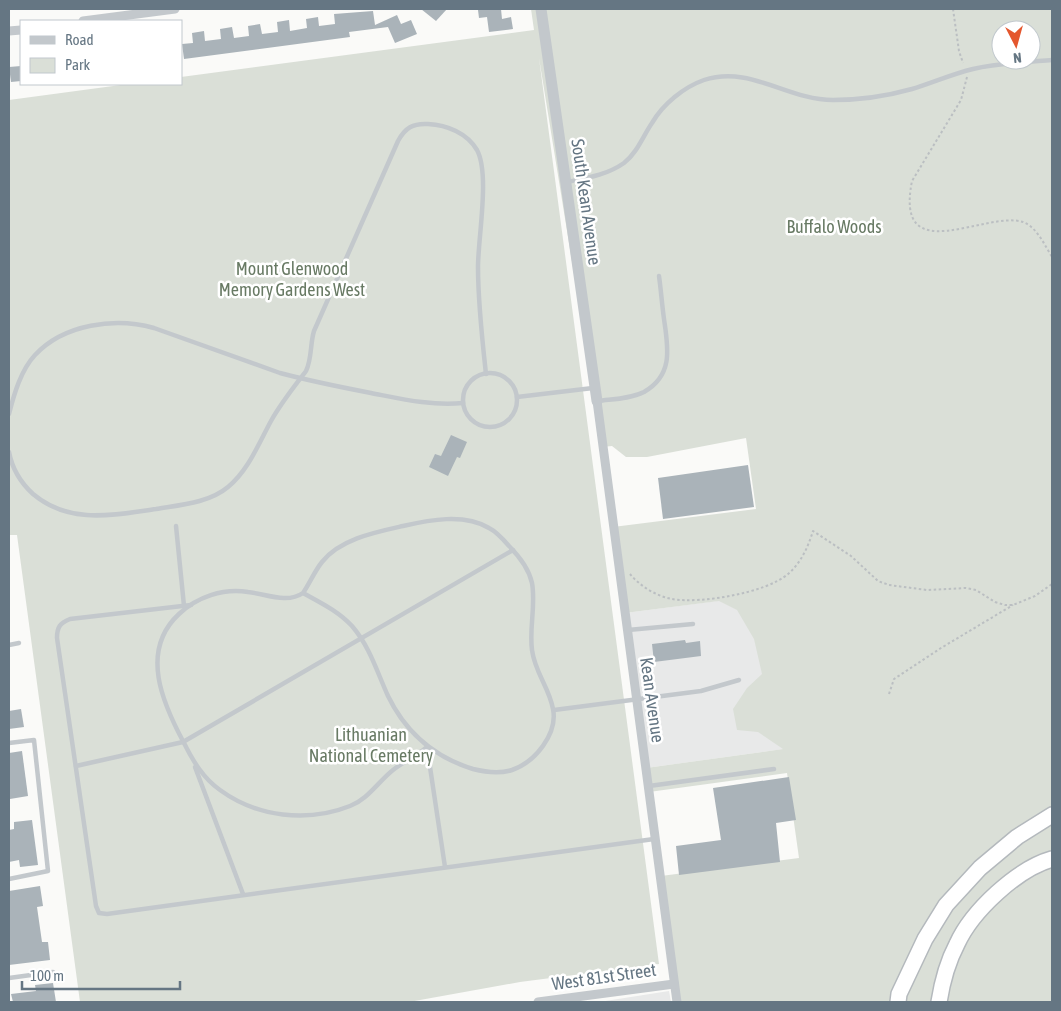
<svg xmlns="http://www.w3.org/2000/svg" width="1061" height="1011" font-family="'Asap Condensed',sans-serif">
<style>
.built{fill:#e8e9e9}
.green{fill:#dadfd7;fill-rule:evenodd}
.building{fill:#aab3b9}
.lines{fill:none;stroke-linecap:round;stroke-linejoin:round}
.trunk-casing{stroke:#b4b9bd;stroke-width:18}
.path{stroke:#bbbfc2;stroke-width:2;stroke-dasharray:2.5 2.5;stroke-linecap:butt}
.service{stroke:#c3c8cc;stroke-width:4.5}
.minor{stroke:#c3c8cc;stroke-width:9}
.tertiary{stroke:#c3c8cc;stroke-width:11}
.trunk{stroke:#fff;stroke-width:15}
.labels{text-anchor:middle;stroke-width:5;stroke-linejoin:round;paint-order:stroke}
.street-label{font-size:18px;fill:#657683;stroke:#fff}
.park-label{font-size:18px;fill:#687a64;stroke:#fff}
</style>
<rect width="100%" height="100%" fill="#fafaf8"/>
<g class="built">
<polygon points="763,595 784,749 646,768 625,613"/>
<polygon points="669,991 671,1002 599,1002"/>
</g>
<g class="green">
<path d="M531 9H1052V808L1030 819 1010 833 982 857 892 1002H678L661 876 799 858 787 773 649 792 646 768 783 749 758 732 737 730 733 709 747 688 762 674 754 639 737 610 719 601 625 613 613 527 756 509 746 438 647 457H626L612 446 602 447 603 453 539 58 659 964 520 982 409 1002H80L17 535H9V100L128 84H181V77L534 30ZM1001 30H1031V60H1001Z"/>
<path d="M1052 820V850C1009 866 971 898 951 940 942 958 938 983 933 1002H903L938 926 983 870Z"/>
<polygon points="1052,863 1052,1002 946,1002 951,974 968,935 1000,896"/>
</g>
<g class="building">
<polygon points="421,9 447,9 436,21"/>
<polygon points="486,9 501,9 502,19 511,17 513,29 489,32 487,17 479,18 478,10"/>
<polygon points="373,11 375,25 397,15 401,24 411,20 417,34 395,43 388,27 349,32 350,37 184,59 182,44 193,43 192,33 204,31 205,41 221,39 220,29 232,27 234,38 249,36 248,26 260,24 262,34 278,32 277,22 289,20 290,31 307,28 306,19 318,17 319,26 335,24 334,14"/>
<polygon points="21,66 21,81 11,82 9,67"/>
<polygon points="451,435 467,442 460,458 457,457 448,476 429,467 435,454 441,456"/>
<polygon points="748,465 754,507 663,519 658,478"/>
<polygon points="685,640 686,643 700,641 701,656 654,662 652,644"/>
<polygon points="21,709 24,727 9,729 9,711"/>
<polygon points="22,751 28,796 10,799 9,792 9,753"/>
<polygon points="789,777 796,820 776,823 780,862 679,875 676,846 721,840 713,788"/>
<polygon points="32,820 38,865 20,867 19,860 9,862 9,830 14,829 14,822"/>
<polygon points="40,886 43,906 37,907 42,942 48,942 50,960 9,965 9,891"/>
<polygon points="53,983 56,1002 13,1002 11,994 36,991 35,985"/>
</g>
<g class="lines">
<defs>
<g id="trunk">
<polyline points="898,1002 899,994 925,939 946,905 980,868 1017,837 1052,815"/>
<path d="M939 1002C942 983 948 961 957 944 972 911 1017 869 1052 859"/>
</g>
</defs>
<use href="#trunk" class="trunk-casing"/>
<g class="path">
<polyline points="953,9 959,51 963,63"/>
<path d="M967 77 961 100 912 181C894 271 986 210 1023 222 1037 227 1045 246 1052 257"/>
<path d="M630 574C640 586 656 596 672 599 700 604 766 593 788 574 801 563 808 547 813 531L851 556 878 581 889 585 927 590 966 588 976 590 995 602 1005 605H1013L1035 596 1052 584"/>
<polyline points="889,694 894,679 941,648 1013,605"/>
</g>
<g class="service">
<path d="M567 182C587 178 607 175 624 163 637 153 643 136 652 123 663 104 684 87 704 80 750 65 787 100 833 100 859 100 887 96 912 89 932 83 952 74 973 69 999 63 1026 62 1052 60"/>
<circle cx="490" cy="400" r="27"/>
<polyline points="517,397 593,388"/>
<path d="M598 401C613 399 630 399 644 392 674 375 668 347 664 319 662 305 661 290 659 276"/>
<path d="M9 414C14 394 21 370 35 355 64 324 115 317 154 328L280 373C310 381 340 387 371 393 402 399 431 406 463 403"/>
<path d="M9 452C12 468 21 483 33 494 70 525 113 515 156 509 180 505 209 503 228 487 248 471 259 443 271 421 281 403 294 387 306 371 312 359 310 344 314 331L398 141C405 128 413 123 428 124 447 125 467 133 477 150 490 174 478 238 478 267 478 303 482 338 486 374"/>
<polyline points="176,526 184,606"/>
<path d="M303 593C321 603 338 611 352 626 370 647 377 672 388 696 406 733 434 757 473 769 485 772 499 774 512 770 535 762 558 734 553 709 549 687 535 673 532 650 529 628 536 605 532 583 529 569 519 556 509 546 503 539 497 532 489 528 464 513 429 520 403 526 376 532 340 539 322 562 314 572 310 583 303 593 287 604 266 594 248 592 223 588 197 597 179 614 139 651 163 704 184 743 193 761 203 778 220 790 257 817 307 823 350 806 368 799 378 782 393 770 404 761 416 757 427 747"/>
<path d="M191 605 70 619C60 623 57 627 57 638L96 906 99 913 107 914 654 839"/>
<polyline points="628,630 693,624"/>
<polyline points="9,645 19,643"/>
<polyline points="554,710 701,691 739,680"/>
<polyline points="9,743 34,740 48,871 9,879"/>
<polyline points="427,747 445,867"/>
<polyline points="76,766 183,742 513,550"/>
<polyline points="195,767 243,894"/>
<polyline points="649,786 774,769"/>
<polyline points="9,978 53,972"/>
</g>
<g class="minor">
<polyline points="83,21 175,9"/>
<polyline points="9,31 21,30"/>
<polyline points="597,401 677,1002"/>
<polyline points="538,1002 674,984"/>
</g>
<polyline class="tertiary" points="541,9 597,401"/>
<use href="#trunk" class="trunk"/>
</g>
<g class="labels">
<g class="street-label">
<text transform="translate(586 202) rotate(82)" y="6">South Kean Avenue</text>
<text transform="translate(652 700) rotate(82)" y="6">Kean Avenue</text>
<text transform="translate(604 977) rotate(-8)" y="6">West 81st Street</text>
</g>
<g class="park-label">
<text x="834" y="233">Buffalo Woods</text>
<text x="292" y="275">Mount Glenwood<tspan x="292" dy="21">Memory Gardens West</tspan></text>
<text x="371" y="741">Lithuanian<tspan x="371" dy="21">National Cemetery</tspan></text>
</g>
</g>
<rect width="1061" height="1011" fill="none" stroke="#657683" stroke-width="20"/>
<rect x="20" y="20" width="162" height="65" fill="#ffffff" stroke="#c1c8cd"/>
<rect x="30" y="36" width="25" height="8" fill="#c3c8cc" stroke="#c1c8cd"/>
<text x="65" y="45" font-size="15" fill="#657683">Road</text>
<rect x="30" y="58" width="25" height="15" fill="#dadfd7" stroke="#c1c8cd"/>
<text x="65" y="70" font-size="15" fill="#657683">Park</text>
<g transform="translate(1016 45) rotate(174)"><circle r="24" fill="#ffffff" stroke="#c1c8cd"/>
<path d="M0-4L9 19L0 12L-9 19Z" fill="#e4572e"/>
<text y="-8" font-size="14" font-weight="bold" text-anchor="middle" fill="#657683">N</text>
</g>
<path d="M22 981v8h158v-8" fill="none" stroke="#657683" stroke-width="2.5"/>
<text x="30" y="981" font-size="15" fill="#657683" stroke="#ffffff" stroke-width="4" paint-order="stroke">100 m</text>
</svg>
